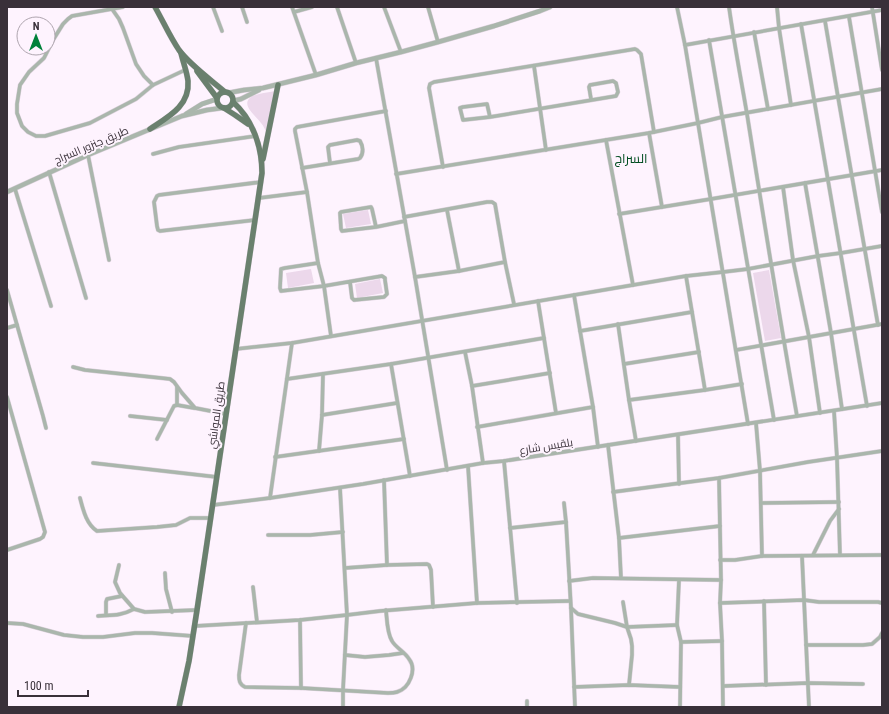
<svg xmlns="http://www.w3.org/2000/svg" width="889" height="714" font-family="'Roboto Condensed',Cairo,sans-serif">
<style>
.green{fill:#ecd8eb}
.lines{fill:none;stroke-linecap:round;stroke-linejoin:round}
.minor-casing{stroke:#dbd0db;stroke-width:4.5}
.tertiary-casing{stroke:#dbd0db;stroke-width:5.5}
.primary-casing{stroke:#dbd0db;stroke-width:6}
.minor{stroke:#aab6ac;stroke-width:3.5}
.tertiary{stroke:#aab6ac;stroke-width:4.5}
.primary{stroke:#6a806e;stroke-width:5.5}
.labels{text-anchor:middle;stroke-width:4;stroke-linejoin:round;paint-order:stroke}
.street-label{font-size:11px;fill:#393039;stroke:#fef3fe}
.quarter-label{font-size:13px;fill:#004d20;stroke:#fef3fe}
</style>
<rect width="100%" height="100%" fill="#fef3fe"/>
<g class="green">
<path d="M276 91 267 134C265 130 264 126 261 123 256 116 240 105 251 97 255 94 270 92 276 91Z"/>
<polygon points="368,210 371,224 346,228 343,214"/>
<polygon points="311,269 314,283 288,288 286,273"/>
<polygon points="769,270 781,338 765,341 753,273"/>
<polygon points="380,279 383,293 357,298 355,284"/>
</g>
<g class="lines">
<defs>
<g id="minor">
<polyline points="123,7 72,16 68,19 63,24 53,40 44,58 29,72 20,85 17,104 17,113 22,126 28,132 36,136 45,136 90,123 136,99 153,85 185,70"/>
<polyline points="213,7 222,31"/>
<polyline points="242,7 247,22"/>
<polyline points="292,7 316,75"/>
<polyline points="337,7 356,63"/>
<polyline points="384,7 401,52"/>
<polyline points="428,7 438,42"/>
<polyline points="677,7 685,45 748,424"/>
<path d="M729 7C734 43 741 79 747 114 763 215 779 316 797 416"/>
<polyline points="777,7 779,28 791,105"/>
<polyline points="872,7 882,70"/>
<polyline points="112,9 119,19 123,28 136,64 144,76 153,85"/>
<polyline points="294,12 312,7"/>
<polyline points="849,17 882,212"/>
<polyline points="825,21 838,97 878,325"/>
<polyline points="801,24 867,406"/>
<polyline points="754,32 768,109"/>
<polyline points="709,40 774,420"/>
<polyline points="685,45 882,10"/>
<polyline points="376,58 415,277 447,470"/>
<polyline points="534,66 546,150"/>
<polyline points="490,117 487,104 463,107 460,108 463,120 490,117 616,96 618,92 616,83 613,81 590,85 589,87 591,99"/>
<polyline points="649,133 662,207"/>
<polyline points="606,140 633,285"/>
<polyline points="153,154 179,147 256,136"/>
<polyline points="88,155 109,260"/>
<polyline points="443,167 429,88 430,84 434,82 635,49 637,50 641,54 654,132"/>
<path d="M302 168 358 159 360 158C364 153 363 146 360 141L357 140 330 145 328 147 330 163"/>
<polyline points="49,172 86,298"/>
<polyline points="396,174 649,133 698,123 722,117 882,89"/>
<polyline points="805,183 831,333 842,409"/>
<polyline points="783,187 793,260 809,337 820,413"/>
<polyline points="15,189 51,306"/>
<polyline points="259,198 307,192"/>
<polyline points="447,210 459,271"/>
<polyline points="619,214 711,199 882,170"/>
<polyline points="404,217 487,202 492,202 495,204 505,262 514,304"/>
<polyline points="255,220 160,231 158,230 157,226 154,202 157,196 159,195 261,182"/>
<polyline points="376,227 372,209 371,207 341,212 340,213 341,229 342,231 376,227 405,221"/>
<polyline points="318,263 285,268 281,269 280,288 281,291 324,286 382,276 385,278 385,280 387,294 384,297 354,300 352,298 350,282"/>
<polyline points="686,276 705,390"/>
<polyline points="415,277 459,271 505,262"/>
<polyline points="7,290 43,416 46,428"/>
<polyline points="574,295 593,407 598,447"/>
<polyline points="538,301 556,413"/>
<polyline points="618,324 629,400 636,441"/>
<polyline points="7,328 17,325"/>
<polyline points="580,331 692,312"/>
<polyline points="331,336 324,286 318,263 307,192 295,131 295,129 297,127 386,111"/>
<polyline points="236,349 292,343 686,276 723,272 748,269 818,256 841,253 882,246"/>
<polyline points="736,350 882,324"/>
<polyline points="465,352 472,386 483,463"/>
<polyline points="391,364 410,476"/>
<polyline points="624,364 699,352"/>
<polyline points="73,367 85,370 161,378 170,379 174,382 182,393 195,408 226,414"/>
<polyline points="287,379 391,364 544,338"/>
<polyline points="472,386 550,373"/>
<polyline points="7,397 45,532 43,537 40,539 7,550"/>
<polyline points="629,400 705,390 742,384"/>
<polyline points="177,405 177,387"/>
<polyline points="834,411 837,458 840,555"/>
<polyline points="322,415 397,403"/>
<polyline points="130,416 167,420"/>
<polyline points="756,423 760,471 762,556"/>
<polyline points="477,427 593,407"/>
<polyline points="678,435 679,484"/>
<polyline points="157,439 174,406 177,405 194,408"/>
<polyline points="608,445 619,538 621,578"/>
<polyline points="319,451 322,415 323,374"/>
<polyline points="275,457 404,439"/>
<polyline points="504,461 517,603"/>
<polyline points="93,463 217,477"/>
<polyline points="468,466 477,603"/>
<polyline points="719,478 721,580 720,603 722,641 723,707"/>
<polyline points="384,480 387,565"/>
<polyline points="340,488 347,615 343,690 343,707"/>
<polyline points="613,492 719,478 808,462 882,451"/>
<path d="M80 498C83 509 86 524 97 531L157 527 176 525 190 518H211"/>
<polyline points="270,498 292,343"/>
<polyline points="564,503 566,522 571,608 575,707"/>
<polyline points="761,503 839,502"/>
<polyline points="213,505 270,498 363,484 483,463 504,461 882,403"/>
<polyline points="510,528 566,522"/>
<polyline points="268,535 310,535 343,532"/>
<polyline points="619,538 720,526"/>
<polyline points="813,555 830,521 839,509"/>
<polyline points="802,556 809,707"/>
<polyline points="720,560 735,560 762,556 882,555"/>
<polyline points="119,565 115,582 120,593 134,609 145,612 197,610"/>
<polyline points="345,568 387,565 427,564 429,565 431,570 433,607"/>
<polyline points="165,573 166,589 172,612"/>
<polyline points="679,580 677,625 681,642 680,707"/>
<polyline points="569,581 593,578 721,580"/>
<polyline points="253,587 257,622"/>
<polyline points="764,601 766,685"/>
<polyline points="623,602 627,627 631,639 632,646 632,655 629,685"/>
<polyline points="720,603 804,600 819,602 878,602 882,603"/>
<polyline points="571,608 578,614 615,623 627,627 677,625"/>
<polyline points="106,615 106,602 107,599 122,596"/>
<path d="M98 616C112 615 121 616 134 609"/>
<polyline points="300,620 301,688"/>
<polyline points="7,623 23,624 64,635 83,637 103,637 135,633 152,633 193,636"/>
<path d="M246 623 239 675C239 680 239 684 245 687L301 688 388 693C391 693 394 693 397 692 410 688 417 669 409 659 405 652 396 648 392 641 387 633 387 620 386 610"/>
<polyline points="195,626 300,620 347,615 380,611 477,603 570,601"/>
<polyline points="681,642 722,641"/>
<polyline points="806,645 863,645 872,644 880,637 882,633"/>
<polyline points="345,655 365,657 389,655 403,653"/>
<polyline points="724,686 808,683 863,684"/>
<polyline points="574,687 629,685 680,687"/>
<polyline points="527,701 527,707"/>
</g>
<g id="tertiary">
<polyline points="228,93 244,90 263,88 316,75 356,63 401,52 438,42 494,26 540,11 550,7"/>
<polyline points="233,101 241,99 259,90"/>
<polyline points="186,114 202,104 217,99"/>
<polyline points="7,192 88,155 182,116 207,110 222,108"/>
</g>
<g id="primary">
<path d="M155 7C163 21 170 37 179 50 190 65 211 80 225 92"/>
<polyline points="197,71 217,98"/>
<circle cx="225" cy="100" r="8"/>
<polyline points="224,108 235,115 248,124"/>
<path d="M150 129C168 117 190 106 188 81 187 72 183 62 181 53"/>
<polyline points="263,159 278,85"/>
<path d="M179 707 189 661 197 610 262 173C262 147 253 120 233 102"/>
</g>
</defs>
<use href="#minor" class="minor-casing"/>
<use href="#tertiary" class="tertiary-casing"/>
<use href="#primary" class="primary-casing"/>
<use href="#minor" class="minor"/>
<use href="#tertiary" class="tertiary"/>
<use href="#primary" class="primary"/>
</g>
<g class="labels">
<g class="street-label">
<text transform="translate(91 145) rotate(-23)" y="4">طريق جنزور السراج</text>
<text transform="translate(216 415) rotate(-82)" y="4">طريق المواشي</text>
<text transform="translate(546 446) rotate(-9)" y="4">بلقيس شارع</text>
</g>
<g class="quarter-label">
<text x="631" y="163">السراج</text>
</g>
</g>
<rect width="889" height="714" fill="none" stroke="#393039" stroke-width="16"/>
<g transform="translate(36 36)"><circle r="19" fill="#fef3fe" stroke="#afa5af"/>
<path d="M0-3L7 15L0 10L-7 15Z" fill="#00813a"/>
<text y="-6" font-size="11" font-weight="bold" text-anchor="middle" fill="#393039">N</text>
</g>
<path d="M18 690v6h70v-6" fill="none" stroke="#393039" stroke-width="2"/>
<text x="24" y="690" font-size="12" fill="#393039" stroke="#fef3fe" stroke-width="3" paint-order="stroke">100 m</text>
</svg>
